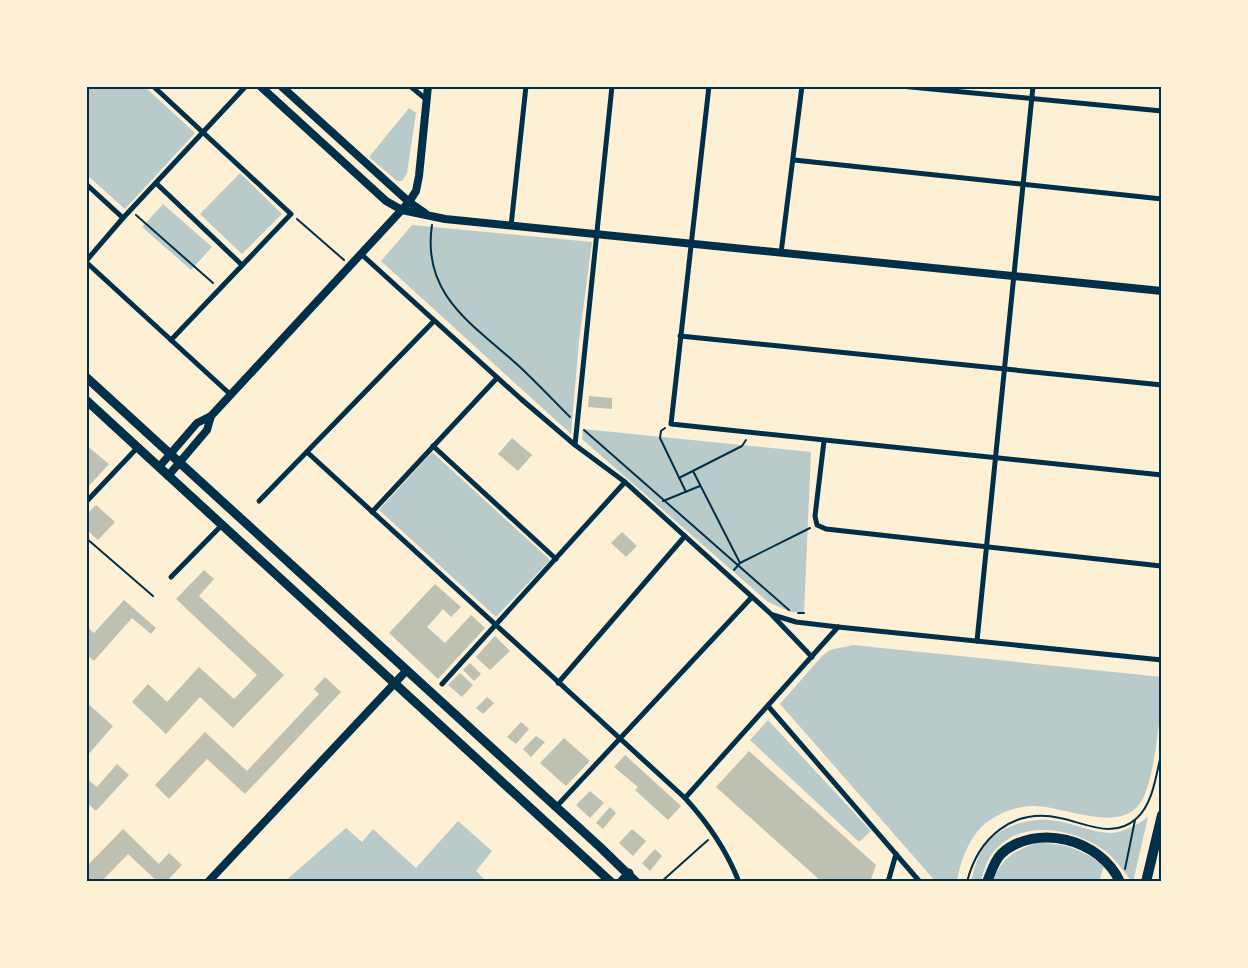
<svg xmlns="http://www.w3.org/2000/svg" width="1248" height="968" font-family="Karla,sans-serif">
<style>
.green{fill:#b9caca}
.building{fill:#bec0b2}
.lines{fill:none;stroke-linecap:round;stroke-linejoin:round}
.path{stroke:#003049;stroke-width:2}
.minor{stroke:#003049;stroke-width:5}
.tertiary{stroke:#003049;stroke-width:8}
.secondary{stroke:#003049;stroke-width:9}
.trunk{stroke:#003049;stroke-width:10}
.neatline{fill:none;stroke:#003049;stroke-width:2}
</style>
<rect width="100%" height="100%" fill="#fdf0d5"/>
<g class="green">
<polygon points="86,86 144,86 195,133 125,209 86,174"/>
<polygon points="409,108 416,113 407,173 402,181 397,181 369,157"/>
<polygon points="240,173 282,214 242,254 200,214"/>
<polygon points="163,204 212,247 191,270 142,227"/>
<polygon points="412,225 592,242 579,341 571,434 381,261"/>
<polygon points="583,429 811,452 804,613 791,612 768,602 582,439"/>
<polygon points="432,452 550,560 496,617 379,510"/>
<path d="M853 645 1162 677C1162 703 1155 788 1138 806 1115 832 1064 806 1033 806 1016 806 1000 813 987 822 970 835 960 861 957 882H936L780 704 822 656 830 650Z"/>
<polygon points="768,720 871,831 859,842 750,740"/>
<path d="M1148 817 1133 882C1122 871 1115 857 1101 848 1058 820 992 820 981 882H971C974 869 978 854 987 843 1002 825 1034 816 1057 821 1075 824 1091 832 1109 833 1123 833 1137 825 1148 817Z"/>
<polygon points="458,821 492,851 476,871 487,882 284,882 346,828 362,842 373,829 416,868"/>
<path d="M1037 843C1064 843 1082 849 1104 866L1099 882H992C1002 858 1013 851 1037 843Z"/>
</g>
<g class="building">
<polygon points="589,396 612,398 612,409 588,407"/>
<polygon points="512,438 532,455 518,471 498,454"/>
<polygon points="86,445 109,464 86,489"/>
<polygon points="96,505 115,522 98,540 86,529 86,515"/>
<polygon points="622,532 637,546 626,557 611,543"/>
<polygon points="204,570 214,579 199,596 284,675 233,728 200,697 166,734 132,702 148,684 167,702 199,667 234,699 257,675 176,599"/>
<polygon points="435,584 461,607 451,617 443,609 427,627 445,643 471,615 485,628 438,679 389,633"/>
<polygon points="124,600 156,628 151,634 132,618 94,661 86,654 86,626 94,633"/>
<polygon points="495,636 510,651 490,670 476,657"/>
<polygon points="470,663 481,674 474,681 463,670"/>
<polygon points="460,673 473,685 462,697 448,685"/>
<polygon points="325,677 341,692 245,794 207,759 169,799 155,785 205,732 247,771 319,694 314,689"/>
<polygon points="487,697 494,703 483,714 476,708"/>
<polygon points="86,702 113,726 86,757"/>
<polygon points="521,722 529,729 516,744 507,737"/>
<polygon points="536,736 545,742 531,757 523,749"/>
<polygon points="564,738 590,761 566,786 540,763"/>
<polygon points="749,751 876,865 870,882 822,882 716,787"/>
<polygon points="625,755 681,806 668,820 635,790 638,787 614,767"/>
<polygon points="117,764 129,775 96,811 86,802 86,778 97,787"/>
<polygon points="590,791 604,803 590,818 576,805"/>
<polygon points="610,807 616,813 603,829 596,823"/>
<polygon points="123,829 159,864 169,853 182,865 166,882 158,882 128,854 101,882 86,882 86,867"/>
<polygon points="632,829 646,841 633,856 619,843"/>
<polygon points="655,849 662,856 650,871 642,863"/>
</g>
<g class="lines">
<g class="path">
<polyline points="136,215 213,283"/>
<polyline points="297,219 344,260"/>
<path d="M432 225C421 297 476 326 521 368 538 384 554 401 570 417"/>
<polyline points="665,428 661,431 660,438 686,492"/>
<polyline points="584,430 789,610"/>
<polyline points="693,471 740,563"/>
<polyline points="679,478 742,446 746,440"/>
<polyline points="663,501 700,486"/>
<polyline points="86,538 153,596"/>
<polyline points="734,570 740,563 810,528"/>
<polyline points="798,613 804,613"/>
<polyline points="1125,869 1135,820"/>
<polyline points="661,882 708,840"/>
<path d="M967 882C978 838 1013 807 1060 818 1086 823 1113 840 1137 818 1154 802 1156 773 1162 751"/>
</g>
<g class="minor">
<polyline points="153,86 291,214 171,340"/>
<polyline points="410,86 427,100"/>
<polyline points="709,86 671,424 1162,475"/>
<polyline points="900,86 1162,111"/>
<polyline points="794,160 1162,199"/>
<polyline points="86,184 123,218"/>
<polyline points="157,184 242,265"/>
<polyline points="511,226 526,86"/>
<polyline points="781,253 802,86"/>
<polyline points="361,254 521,399 575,445 625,482 771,614 812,657"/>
<polyline points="86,261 123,218 246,86"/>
<polyline points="86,262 231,395"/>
<polyline points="680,336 1162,385"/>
<polyline points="824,441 815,516 817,525 826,529 1161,566"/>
<polyline points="575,445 612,86"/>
<polyline points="433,446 556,559"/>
<path d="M307 452 685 798C709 824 726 849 739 882"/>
<polyline points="259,501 434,321"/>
<polyline points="86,502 138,447"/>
<polyline points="372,512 497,378"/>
<polyline points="171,577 222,525"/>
<polyline points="773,615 796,622 838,627 1162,660"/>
<polyline points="977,641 1033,86"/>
<polyline points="558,683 685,536"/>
<polyline points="442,684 625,482"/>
<polyline points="768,706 920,882"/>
<polyline points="685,798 838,627"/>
<polyline points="556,807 752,597"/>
<polyline points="888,882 896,854"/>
</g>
<g class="tertiary">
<polyline points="260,86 386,201 402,210 445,219 1162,291"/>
<polyline points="281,86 409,202 425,213"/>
<polyline points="159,467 197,423 211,416 409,202 416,191 419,176 428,86"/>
<polyline points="168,476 207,430 211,416"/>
<polyline points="208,882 407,670"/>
</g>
<g class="secondary">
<polyline points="86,377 600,847 636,882"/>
<polyline points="86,400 611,882"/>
<polyline points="621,882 629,873"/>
</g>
<g class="trunk">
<path d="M987 882C991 873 994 861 1001 854 1036 822 1101 839 1120 882"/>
<polyline points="1146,882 1162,815"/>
</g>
</g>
<rect width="1248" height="968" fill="none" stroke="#fdf0d5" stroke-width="175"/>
<rect x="88" y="88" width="1072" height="792" class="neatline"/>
</svg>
